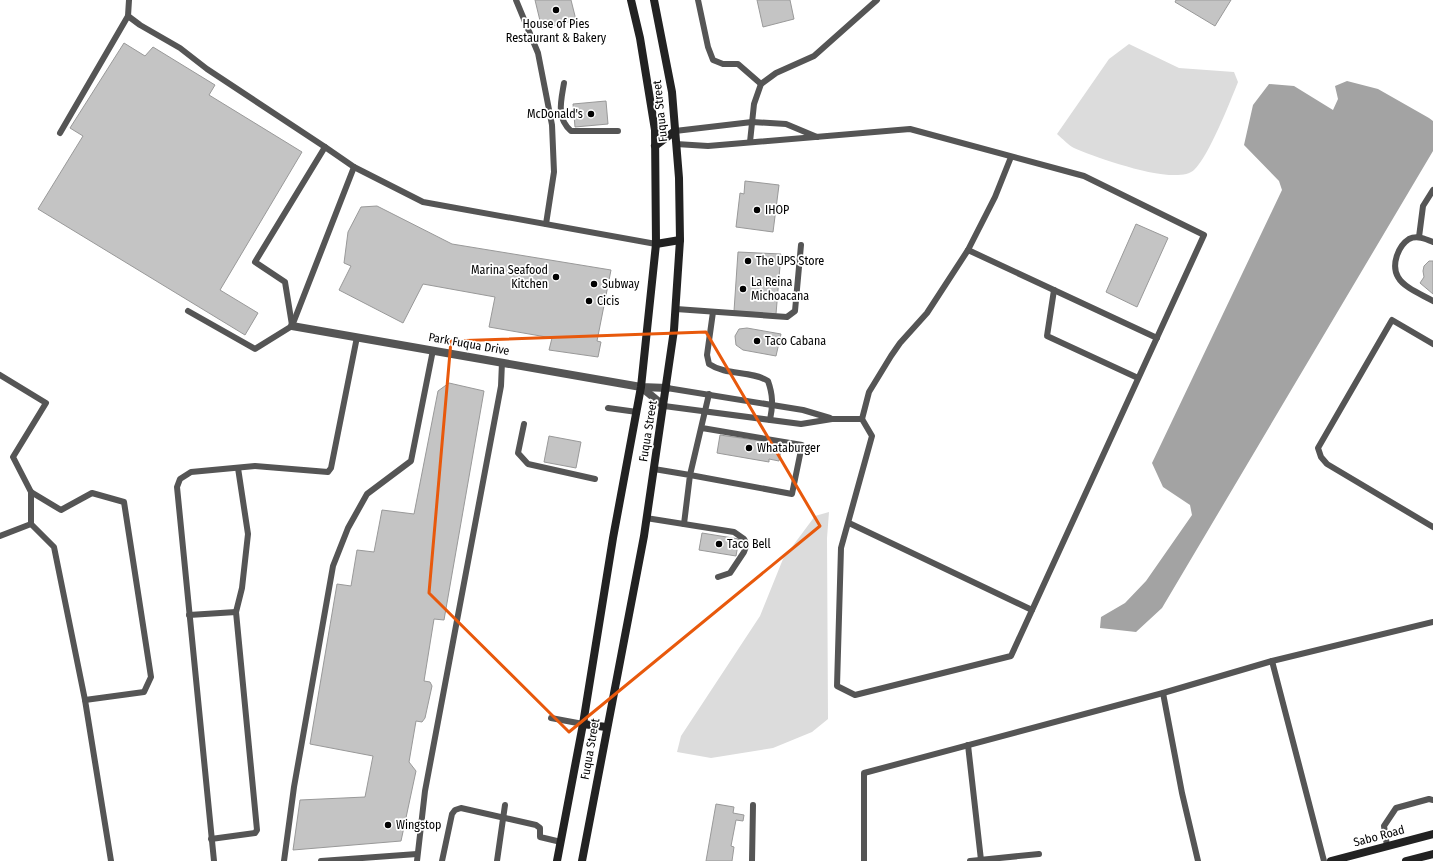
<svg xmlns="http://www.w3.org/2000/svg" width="1433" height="861" font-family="'Fira Sans Condensed',sans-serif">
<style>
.green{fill:#dcdcdc}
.water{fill:#a3a3a3}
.building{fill:#c4c4c4;stroke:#999}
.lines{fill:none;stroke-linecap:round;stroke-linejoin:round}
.lane{stroke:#555;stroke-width:6}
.street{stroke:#555;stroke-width:8}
.secondary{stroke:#222;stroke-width:8}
.marked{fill:none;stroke:#e8590c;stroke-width:3;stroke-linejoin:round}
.poi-dot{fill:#000;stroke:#fff;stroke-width:1.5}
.labels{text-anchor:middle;stroke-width:3.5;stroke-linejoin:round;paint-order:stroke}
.poi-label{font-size:12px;fill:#000;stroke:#fff;text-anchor:start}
.street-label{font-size:12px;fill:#000;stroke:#fff}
</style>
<rect width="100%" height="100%" fill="#fff"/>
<g class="green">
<path d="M1129 44 1179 68 1234 72 1238 82C1230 102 1209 156 1194 170 1176 187 1095 157 1074 148 1068 145 1063 139 1057 134L1109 59Z"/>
<polygon points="829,512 827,538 828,719 812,732 773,748 711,758 677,752 681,736 760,616 783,559 815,516"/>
</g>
<polygon class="water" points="1347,81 1378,89 1429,118 1433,121 1433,151 1162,608 1136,632 1100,628 1101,617 1125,603 1146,581 1192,515 1190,505 1163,487 1152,463 1282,190 1279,181 1244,145 1253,105 1269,84 1294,86 1333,110 1338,99 1335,86"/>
<g class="building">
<polygon points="535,0 571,0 576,20 542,29"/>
<polygon points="757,0 790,0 794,19 763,27"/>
<polygon points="1176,0 1231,0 1215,26 1175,2"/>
<polygon points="124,43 145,56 153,47 215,85 209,95 302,152 220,290 258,313 245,335 38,209 83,136 70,128"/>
<polygon points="606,101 608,124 575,127 573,104"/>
<polygon points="745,181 779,185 773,232 736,227 740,193 744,194"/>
<polygon points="377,206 452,244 611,270 597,341 601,342 598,357 549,350 552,338 489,327 495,297 423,284 403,323 339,290 351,266 344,263 348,232 361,207"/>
<polygon points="1136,224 1168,238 1137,307 1106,292"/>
<polygon points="738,252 781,254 776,314 734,311"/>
<polygon points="1429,261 1433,261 1433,294 1420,283 1424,277 1423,271 1424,266"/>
<polygon points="747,328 781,334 776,356 743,350 736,345 735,336 739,329"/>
<polygon points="449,383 484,391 444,620 434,619 424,681 430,682 432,686 425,718 422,722 416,721 409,762 416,771 401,841 293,850 300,800 365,797 373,756 310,744 337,584 351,586 357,550 374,552 382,510 414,514 438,391"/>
<polygon points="720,435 782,444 779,461 769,459 769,462 717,453"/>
<polygon points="549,436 581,442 576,468 544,462"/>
<polygon points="702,533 739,539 736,556 699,550"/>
<polygon points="716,804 734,807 733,813 744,815 743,821 736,820 731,846 734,847 732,861 706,861"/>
</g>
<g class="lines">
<g class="lane">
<polyline points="129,0 128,16 140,25 180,48 207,69 325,147 255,262 285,282 292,325"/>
<polyline points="516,0 538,53 552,125 554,172 546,224"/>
<polyline points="698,0 708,47 713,60 723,64 738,64 761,84"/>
<path d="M564 83C561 101 556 118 571 131H618"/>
<polyline points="675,131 752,122 786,124 817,137"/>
<polyline points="60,133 128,16"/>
<polyline points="750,142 754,104 761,84 776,73 814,56 877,0"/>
<polyline points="325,147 354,167"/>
<polyline points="1419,237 1423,206 1433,190"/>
<path d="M1433 242C1426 239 1417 235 1409 239 1398 246 1391 265 1398 277 1404 288 1423 295 1433 301"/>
<polyline points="968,250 1157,338"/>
<polyline points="1054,290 1047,336 1138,378"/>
<polyline points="676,309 787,317 795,311 801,245"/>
<polyline points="188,311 255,349 292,326 354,167 423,202 656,244"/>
<path d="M713 312 707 355 709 364C727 376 750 370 768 381 773 395 773 405 770 420"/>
<polyline points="1433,344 1392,320 1318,448 1321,457 1327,464 1433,527"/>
<polyline points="0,375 46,403 13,457 31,492 61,510 92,493 124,502 151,677 144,692 85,700"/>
<polyline points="667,388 803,410 830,418"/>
<polyline points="664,406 801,424 832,419 862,419 872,436 841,548 837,686 855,695 1011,656 1204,235 1084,176 910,129 708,146 676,144"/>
<polyline points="608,408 637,412"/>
<polyline points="862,419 869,392 891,356 900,343 927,313 968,250 995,197 1011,157"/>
<polyline points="524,424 518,453 528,464 595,479"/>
<polyline points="702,428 802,445 792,494 690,475 709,394"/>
<polyline points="654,469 690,475 684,524"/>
<polyline points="31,492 31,524 54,547 85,700 111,861"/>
<polyline points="646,518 734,532 744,539 747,544 744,552 730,573 718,577"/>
<polyline points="849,523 1032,610"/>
<polyline points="0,536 31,524"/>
<polyline points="189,615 236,612"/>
<polyline points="1272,661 1324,861"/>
<polyline points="1163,693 1182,793 1198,861"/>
<polyline points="551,718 583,724"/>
<polyline points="968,745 981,860"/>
<polyline points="211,839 255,833 257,830 236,612 242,588 248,534 238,468"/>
<polyline points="1387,846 1384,826 1396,808 1429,799 1433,800"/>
<polyline points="214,861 177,487 180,479 191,472 255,466 328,472 331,468 357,337"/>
<polyline points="284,861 294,787 333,566 348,528 367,494 411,461 433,350"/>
<polyline points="321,861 417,854"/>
<polyline points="417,861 425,791 501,386 502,362"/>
<polyline points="442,861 452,814 455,810 461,808 536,825 540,828 540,837 561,842"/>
<polyline points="497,861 505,805"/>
<polyline points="752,861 753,805"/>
<polyline points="864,861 864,773 1163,693 1272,661 1433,622"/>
<polyline points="970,861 1039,854"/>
</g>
<g class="street">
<polyline points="292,326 641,387 667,388"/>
<polyline points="641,387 664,406"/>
</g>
<g class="secondary">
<polyline points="655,146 675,131"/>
<polyline points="656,244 680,240"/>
<polyline points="583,724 606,727"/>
<polyline points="557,861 583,724 613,538 641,387 656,244 655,130 640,38 631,0"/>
<polyline points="582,861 644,536 674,330 680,240 679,178 672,92 654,0"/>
<polyline points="1331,861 1433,834"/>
<polyline points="1406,861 1433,854"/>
</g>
</g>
<path class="marked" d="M706 332 820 526 569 732 429 593 451 341Z"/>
<g class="poi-dot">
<circle cx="556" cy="10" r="4"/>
<circle cx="591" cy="114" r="4"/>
<circle cx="757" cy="210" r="4"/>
<circle cx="748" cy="261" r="4"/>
<circle cx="556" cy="277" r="4"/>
<circle cx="594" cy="284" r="4"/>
<circle cx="743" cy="289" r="4"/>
<circle cx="589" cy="301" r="4"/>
<circle cx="757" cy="341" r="4"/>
<circle cx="749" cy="448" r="4"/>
<circle cx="719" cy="544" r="4"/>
<circle cx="388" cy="825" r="4"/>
</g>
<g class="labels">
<g class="poi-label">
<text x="556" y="28" text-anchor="middle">House of Pies<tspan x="556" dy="14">Restaurant &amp; Bakery</tspan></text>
<text x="583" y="118" text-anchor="end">McDonald's</text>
<text x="765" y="214">IHOP</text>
<text x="756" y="265">The UPS Store</text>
<text x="548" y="274" text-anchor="end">Marina Seafood<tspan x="548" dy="14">Kitchen</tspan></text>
<text x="751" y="286">La Reina<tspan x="751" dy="14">Michoacana</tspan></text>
<text x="602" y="288">Subway</text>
<text x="597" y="305">Cicis</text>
<text x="765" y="345">Taco Cabana</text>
<text x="757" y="452">Whataburger</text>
<text x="727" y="548">Taco Bell</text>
<text x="396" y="829">Wingstop</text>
</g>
<g class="street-label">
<text transform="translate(660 111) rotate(-96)" y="4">Fuqua Street</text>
<text transform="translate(469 344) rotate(10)" y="4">Park Fuqua Drive</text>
<text transform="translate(648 431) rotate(-81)" y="4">Fuqua Street</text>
<text transform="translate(590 749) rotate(-80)" y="4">Fuqua Street</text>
<text transform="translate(1379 836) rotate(-15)" y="4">Sabo Road</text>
</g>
</g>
</svg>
